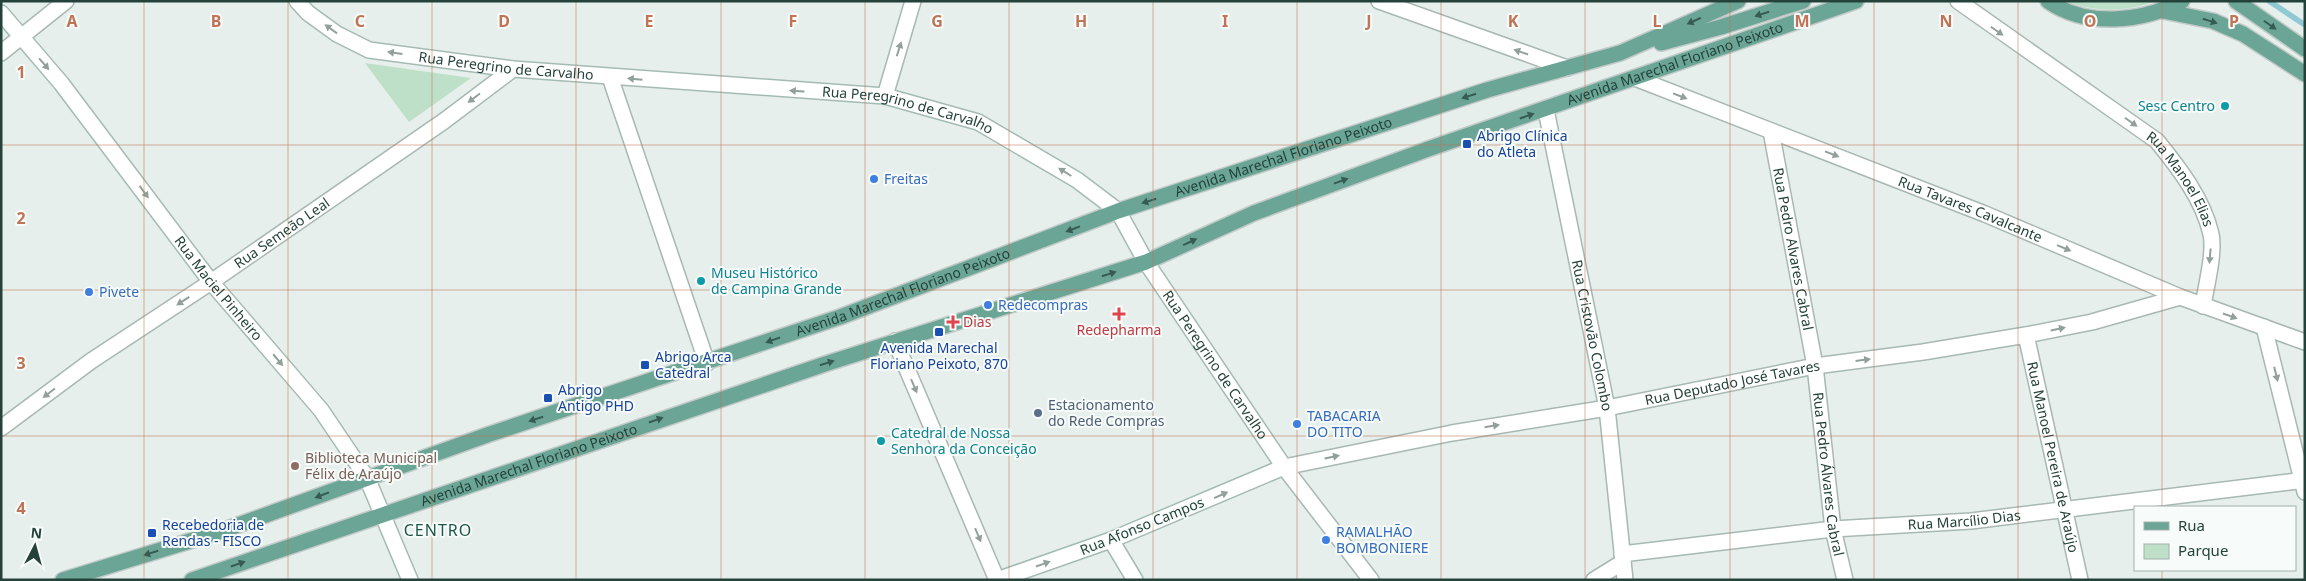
<svg xmlns="http://www.w3.org/2000/svg" width="2306" height="581" font-family="'Noto Sans',sans-serif">
<style>
.green{fill:#bfe0c8}
.lines{fill:none;stroke-linecap:round;stroke-linejoin:round}
.stream{stroke:#8ec9d4;stroke-width:5.5}
.street-casing{stroke:#a8b8b2;stroke-width:18}
.secondary-casing{stroke:#a4bbb3;stroke-width:18}
.primary-casing{stroke:#c2cac8;stroke-width:18}
.street{stroke:#fff;stroke-width:15}
.secondary{stroke:#fff;stroke-width:15}
.primary{stroke:#6aa596;stroke-width:15}
.oneway{fill:#365b51}
.oneway2{fill:#92a09c}
.grid{fill:none;stroke:#c07456;stroke-width:1;stroke-opacity:0.55}
.culture-dot{fill:#0f9aa8;stroke:#f7fbf9;stroke-width:2}
.transit-dot{fill:#1a4fb4;stroke:#f7fbf9;stroke-width:2}
.shop-dot{fill:#3f7fe0;stroke:#f7fbf9;stroke-width:2}
.health-dot{fill:#e0444e;stroke:#f7fbf9;stroke-width:2}
.service-dot{fill:#5c6f8a;stroke:#f7fbf9;stroke-width:2}
.education-dot{fill:#8d6e63;stroke:#f7fbf9;stroke-width:2}
.labels{text-anchor:middle;stroke-width:4;stroke-linejoin:round;paint-order:stroke}
.street-label{font-size:14px;fill:#24423a;stroke:#f7fbf9}
.culture-label{font-size:14px;fill:#0d838f;stroke:#f7fbf9;text-anchor:start}
.transit-label{font-size:14px;fill:#164399;stroke:#f7fbf9;text-anchor:start}
.shop-label{font-size:14px;fill:#366cbe;stroke:#f7fbf9;text-anchor:start}
.health-label{font-size:14px;fill:#be3a42;stroke:#f7fbf9;text-anchor:start}
.service-label{font-size:14px;fill:#4e5e75;stroke:#f7fbf9;text-anchor:start}
.education-label{font-size:14px;fill:#785e54;stroke:#f7fbf9;text-anchor:start}
.quarter-label{font-size:16px;letter-spacing:1px;fill:#1f5548;stroke:#f7fbf9}
.grid-label{font-size:16px;text-anchor:middle;font-weight:bold;fill:#c07456;stroke:#f7fbf9;stroke-width:4;stroke-linejoin:round;paint-order:stroke}
</style>
<rect width="100%" height="100%" fill="#e6efeb"/>
<g class="green">
<path d="M2065 1H2157C2125 12 2097 13 2065 1Z"/>
<polygon points="365,63 471,78 409,122"/>
</g>
<g class="lines">
<polyline class="stream" points="2269,1 2305,25"/>
<defs>
<g id="street">
<polyline points="1379,1 1567,68"/>
<path id="s1" d="M1958 1 2157 141C2179 168 2203 199 2211 234 2215 253 2206 286 2203 306"/>
<polyline points="1,53 66,1"/>
<polyline points="610,77 707,363"/>
<path id="s2" d="M1635 78 1985 214 2180 297 2305 342"/>
<polyline points="885,96 913,1"/>
<path id="s3" d="M1546 110 1607 408 1625 580"/>
<path id="s4" d="M1771 131 1815 366 1833 529 1845 580"/>
<polyline points="2264,327 2305,492"/>
<path id="s5" d="M2026 335 2080 580"/>
<polyline points="895,341 997,580"/>
<path id="s6" d="M1 428 91 361 211 282 444 121 513 69"/>
<path id="s7" d="M1622 554 1833 529 1971 521 2305 480"/>
<path id="s8" d="M1371 580 1284 467 1452 433 1607 408 1815 366 1923 352 2026 335 2092 322 2180 297"/>
<polyline points="1594,580 1623,562"/>
</g>
<g id="secondary">
<path id="s9" d="M297 1 308 13 337 34 369 50 513 69 885 96 978 122 1077 180 1118 211 1146 262 1284 467 1111 540 997 580"/>
<path id="s10" d="M1 13 61 83 211 282 321 410 367 478 410 580"/>
<polyline points="1111,540 1135,580"/>
</g>
<g id="primary">
<path d="M2048 1C2087 28 2142 22 2182 1"/>
<polyline points="2236,1 2305,49"/>
<polyline points="2163,11 2213,21 2243,34 2305,74"/>
<polyline points="1661,43 1721,27 1803,1"/>
<path id="s11" d="M63 580 216 533 487 435 840 317 1118 211 1487 90 1620 53 1738 1"/>
<path id="s12" d="M192 580 828 363 1146 262 1254 213 1431 148 1856 1"/>
</g>
</defs>
<use href="#street" class="street-casing"/>
<use href="#secondary" class="secondary-casing"/>
<use href="#primary" class="primary-casing"/>
<use href="#street" class="street"/>
<use href="#secondary" class="secondary"/>
<use href="#primary" class="primary"/>
</g>
<defs><path id="oneway-solid" d="M-6-.8H1V-3.2L6.5 0L1 3.2V.8H-6Z" transform="scale(1.25)"/></defs>
<g class="oneway">
<use href="#oneway-solid" transform="translate(1762 14) rotate(162)"/>
<use href="#oneway-solid" transform="translate(1694 21) rotate(156)"/>
<use href="#oneway-solid" transform="translate(2210 21) rotate(17)"/>
<use href="#oneway-solid" transform="translate(2270 25) rotate(35)"/>
<use href="#oneway-solid" transform="translate(1469 96) rotate(162)"/>
<use href="#oneway-solid" transform="translate(1527 116) rotate(-19)"/>
<use href="#oneway-solid" transform="translate(1341 181) rotate(-20)"/>
<use href="#oneway-solid" transform="translate(1149 201) rotate(162)"/>
<use href="#oneway-solid" transform="translate(1073 229) rotate(159)"/>
<use href="#oneway-solid" transform="translate(1190 242) rotate(-25)"/>
<use href="#oneway-solid" transform="translate(1109 274) rotate(-18)"/>
<use href="#oneway-solid" transform="translate(773 340) rotate(161)"/>
<use href="#oneway-solid" transform="translate(827 363) rotate(-18)"/>
<use href="#oneway-solid" transform="translate(536 419) rotate(162)"/>
<use href="#oneway-solid" transform="translate(656 420) rotate(-19)"/>
<use href="#oneway-solid" transform="translate(322 495) rotate(159)"/>
<use href="#oneway-solid" transform="translate(151 553) rotate(163)"/>
<use href="#oneway-solid" transform="translate(238 564) rotate(-19)"/>
</g>
<g class="oneway2">
<use href="#oneway-solid" transform="translate(331 29) rotate(-144)"/>
<use href="#oneway-solid" transform="translate(1997 31) rotate(35)"/>
<use href="#oneway-solid" transform="translate(899 49) rotate(-73)"/>
<use href="#oneway-solid" transform="translate(1521 52) rotate(-161)"/>
<use href="#oneway-solid" transform="translate(395 53) rotate(-172)"/>
<use href="#oneway-solid" transform="translate(44 64) rotate(49)"/>
<use href="#oneway-solid" transform="translate(635 79) rotate(-175)"/>
<use href="#oneway-solid" transform="translate(797 91) rotate(-176)"/>
<use href="#oneway-solid" transform="translate(1680 96) rotate(21)"/>
<use href="#oneway-solid" transform="translate(474 98) rotate(143)"/>
<use href="#oneway-solid" transform="translate(2131 122) rotate(35)"/>
<use href="#oneway-solid" transform="translate(1832 154) rotate(21)"/>
<use href="#oneway-solid" transform="translate(1065 172) rotate(-148)"/>
<use href="#oneway-solid" transform="translate(144 192) rotate(54)"/>
<use href="#oneway-solid" transform="translate(2064 248) rotate(23)"/>
<use href="#oneway-solid" transform="translate(2210 256) rotate(95)"/>
<use href="#oneway-solid" transform="translate(183 301) rotate(147)"/>
<use href="#oneway-solid" transform="translate(2230 316) rotate(19)"/>
<use href="#oneway-solid" transform="translate(2058 329) rotate(-12)"/>
<use href="#oneway-solid" transform="translate(278 360) rotate(50)"/>
<use href="#oneway-solid" transform="translate(1863 360) rotate(-7)"/>
<use href="#oneway-solid" transform="translate(2276 374) rotate(76)"/>
<use href="#oneway-solid" transform="translate(914 386) rotate(67)"/>
<use href="#oneway-solid" transform="translate(49 393) rotate(143)"/>
<use href="#oneway-solid" transform="translate(1492 426) rotate(-9)"/>
<use href="#oneway-solid" transform="translate(1332 457) rotate(-12)"/>
<use href="#oneway-solid" transform="translate(1221 495) rotate(-24)"/>
<use href="#oneway-solid" transform="translate(978 535) rotate(67)"/>
<use href="#oneway-solid" transform="translate(1043 564) rotate(-19)"/>
</g>
<path class="grid" d="M144 1V580M288 1V580M432 1V580M576 1V580M721 1V580M865 1V580M1009 1V580M1153 1V580M1297 1V580M1441 1V580M1585 1V580M1730 1V580M1874 1V580M2018 1V580M2162 1V507M1 145H2305M1 290H2305M1 436H2305M2162 570V580"/>
<g class="culture-dot">
<circle cx="2225" cy="106" r="5"/>
<circle cx="701" cy="281" r="5"/>
<circle cx="881" cy="441" r="5"/>
</g>
<g class="transit-dot">
<rect x="1462" y="139" width="10" height="10" rx="2.5"/>
<rect x="934" y="327" width="10" height="10" rx="2.5"/>
<rect x="640" y="360" width="10" height="10" rx="2.5"/>
<rect x="543" y="393" width="10" height="10" rx="2.5"/>
<rect x="147" y="528" width="10" height="10" rx="2.5"/>
</g>
<g class="shop-dot">
<circle cx="874" cy="179" r="5"/>
<circle cx="89" cy="292" r="5"/>
<circle cx="988" cy="305" r="5"/>
<circle cx="1297" cy="424" r="5"/>
<circle cx="1326" cy="540" r="5"/>
</g>
<g class="health-dot">
<path d="M1116.5 306.5h5v5h5v5h-5v5h-5v-5h-5v-5h5z"/>
<path d="M950.5 314.5h5v5h5v5h-5v5h-5v-5h-5v-5h5z"/>
</g>
<circle class="service-dot" cx="1038" cy="413" r="5"/>
<circle class="education-dot" cx="295" cy="466" r="5"/>
<g class="labels">
<g class="street-label">
<text dy="5" stroke="none"><textPath href="#s12" startOffset="1571">Avenida Marechal Floriano Peixoto</textPath></text>
<text dy="5" stroke="none"><textPath href="#s9" startOffset="226">Rua Peregrino de Carvalho</textPath></text>
<text dy="5" stroke="none"><textPath href="#s9" startOffset="631">Rua Peregrino de Carvalho</textPath></text>
<text dy="5" stroke="none"><textPath href="#s11" startOffset="1292">Avenida Marechal Floriano Peixoto</textPath></text>
<text dy="5" stroke="none"><textPath href="#s1" startOffset="288">Rua Manoel Elias</textPath></text>
<text dy="5" stroke="none"><textPath href="#s2" startOffset="360">Rua Tavares Cavalcante</textPath></text>
<text dy="5" stroke="none"><textPath href="#s6" startOffset="342">Rua Semeão Leal</textPath></text>
<text dy="5" stroke="none"><textPath href="#s4" startOffset="120">Rua Pedro Alvares Cabral</textPath></text>
<text dy="5" stroke="none"><textPath href="#s10" startOffset="351">Rua Maciel Pinheiro</textPath></text>
<text dy="5" stroke="none"><textPath href="#s11" startOffset="888">Avenida Marechal Floriano Peixoto</textPath></text>
<text dy="5" stroke="none"><textPath href="#s3" startOffset="230">Rua Cristovão Colombo</textPath></text>
<text dy="5" stroke="none"><textPath href="#s9" startOffset="1051">Rua Peregrino de Carvalho</textPath></text>
<text dy="5" stroke="none"><textPath href="#s8" startOffset="599">Rua Deputado José Tavares</textPath></text>
<text dy="5" stroke="none"><textPath href="#s5" startOffset="125">Rua Manoel Pereira de Araújo</textPath></text>
<text dy="5" stroke="none"><textPath href="#s12" startOffset="356">Avenida Marechal Floriano Peixoto</textPath></text>
<text dy="5" stroke="none"><textPath href="#s4" startOffset="348">Rua Pedro Álvares Cabral</textPath></text>
<text dy="5" stroke="none"><textPath href="#s7" startOffset="344">Rua Marcílio Dias</textPath></text>
<text transform="translate(1142 526) rotate(-22)" y="5">Rua Afonso Campos</text>
</g>
<g class="culture-label">
<text x="2215" y="111" text-anchor="end">Sesc Centro</text>
<text x="711" y="278">Museu Histórico<tspan x="711" dy="16">de Campina Grande</tspan></text>
<text x="891" y="438">Catedral de Nossa<tspan x="891" dy="16">Senhora da Conceição</tspan></text>
</g>
<g class="transit-label">
<text x="1477" y="141">Abrigo Clínica<tspan x="1477" dy="16">do Atleta</tspan></text>
<text x="939" y="353" text-anchor="middle">Avenida Marechal<tspan x="939" dy="16">Floriano Peixoto, 870</tspan></text>
<text x="655" y="362">Abrigo Arca<tspan x="655" dy="16">Catedral</tspan></text>
<text x="558" y="395">Abrigo<tspan x="558" dy="16">Antigo PHD</tspan></text>
<text x="162" y="530">Recebedoria de<tspan x="162" dy="16">Rendas - FISCO</tspan></text>
</g>
<g class="shop-label">
<text x="884" y="184">Freitas</text>
<text x="99" y="297">Pivete</text>
<text x="998" y="310">Redecompras</text>
<text x="1307" y="421">TABACARIA<tspan x="1307" dy="16">DO TITO</tspan></text>
<text x="1336" y="537">RAMALHÃO<tspan x="1336" dy="16">BOMBONIERE</tspan></text>
</g>
<g class="health-label">
<text x="963" y="327">Dias</text>
<text x="1119" y="335" text-anchor="middle">Redepharma</text>
</g>
<g class="service-label">
<text x="1048" y="410">Estacionamento<tspan x="1048" dy="16">do Rede Compras</tspan></text>
</g>
<g class="education-label">
<text x="305" y="463">Biblioteca Municipal<tspan x="305" dy="16">Félix de Araújo</tspan></text>
</g>
<g class="quarter-label">
<text x="438" y="536">CENTRO</text>
</g>
</g>
<g class="grid-label">
<text x="72" y="27">A</text>
<text x="216" y="27">B</text>
<text x="360" y="27">C</text>
<text x="504" y="27">D</text>
<text x="649" y="27">E</text>
<text x="793" y="27">F</text>
<text x="937" y="27">G</text>
<text x="1081" y="27">H</text>
<text x="1225" y="27">I</text>
<text x="1369" y="27">J</text>
<text x="1513" y="27">K</text>
<text x="1657" y="27">L</text>
<text x="1802" y="27">M</text>
<text x="1946" y="27">N</text>
<text x="2090" y="27">O</text>
<text x="2234" y="27">P</text>
<text x="21" y="78">1</text>
<text x="21" y="224">2</text>
<text x="21" y="369">3</text>
<text x="21" y="514">4</text>
</g>
<rect width="2306" height="581" fill="none" stroke="#24423a" stroke-width="5"/>
<rect x="2134" y="506" width="162" height="65" fill="#f7fbf9" stroke="#a3b1ad"/>
<rect x="2144" y="522" width="25" height="8" fill="#6aa596" stroke="#a3b1ad"/>
<text x="2178" y="531" font-size="15" fill="#24423a">Rua</text>
<rect x="2144" y="544" width="25" height="15" fill="#bfe0c8" stroke="#a3b1ad"/>
<text x="2178" y="556" font-size="15" fill="#24423a">Parque</text>
<g transform="translate(35 546) rotate(6)" stroke="#f7fbf9" stroke-width="4" paint-order="stroke">
<path d="M0-4L9 19L0 12L-9 19Z" fill="#24423a"/>
<text y="-8" font-size="14" font-weight="bold" text-anchor="middle" fill="#24423a">N</text>
</g>
</svg>
